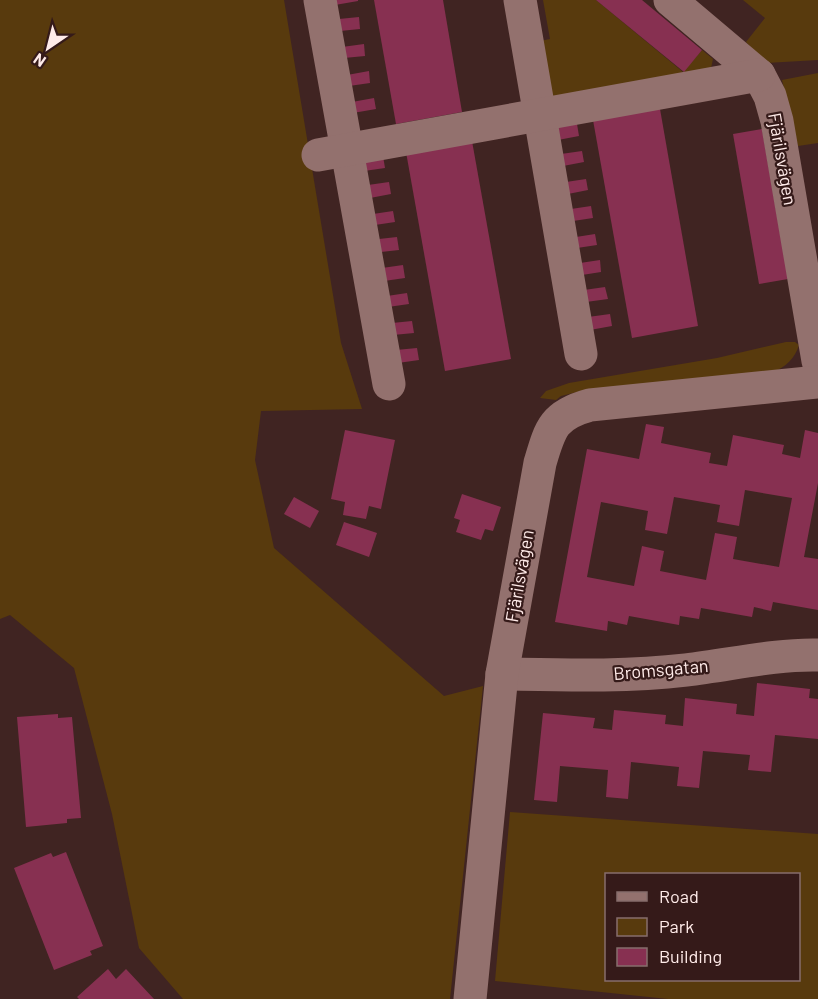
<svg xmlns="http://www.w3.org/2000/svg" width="818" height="999" font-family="Barlow,sans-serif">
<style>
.green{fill:#583a0d;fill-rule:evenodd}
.building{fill:#873051;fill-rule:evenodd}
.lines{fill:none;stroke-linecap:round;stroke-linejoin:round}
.minor{stroke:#93716e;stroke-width:33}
.labels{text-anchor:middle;stroke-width:4.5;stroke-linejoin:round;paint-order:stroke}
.street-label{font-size:18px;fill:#ffebe9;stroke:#351a19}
</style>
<rect width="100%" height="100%" fill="#402422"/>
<g class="green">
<polygon points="0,0 284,0 341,343 362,409 261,411 255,460 274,548 444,696 483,686 450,999 183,999 139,948 112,814 74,668 10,615 0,619"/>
<polygon points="543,0 596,0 683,72 702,50 713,59 710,73 552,104 535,42 550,39"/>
<polygon points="743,0 818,0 818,60 766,63 746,42 765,18"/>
<polygon points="818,73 818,143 798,146 782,80"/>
<path d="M786 342H795L799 345C795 358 786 367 773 372L577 392 561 396 556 400 540 398 546 391 569 383 717 358Z"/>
<path d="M510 812 818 834V999H668L495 981ZM798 874V980H606V874Z"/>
</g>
<g class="building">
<polygon points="335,0 358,0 358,1 335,5"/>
<polygon points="374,0 443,0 462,112 396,124"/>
<polygon points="596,0 642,0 702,50 684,72"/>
<polygon points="359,17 360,29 340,31 339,19"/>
<polygon points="364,44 365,56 344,58 342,47"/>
<polygon points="369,71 370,83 349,86 347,75"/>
<polygon points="374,98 376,109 353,113 352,102"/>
<polygon points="660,109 698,326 632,338 593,120"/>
<polygon points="577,124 579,136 558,140 556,127"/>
<polygon points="762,129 788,279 759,284 733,134"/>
<polygon points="472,141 511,359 445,371 406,152"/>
<polygon points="582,151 584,162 563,166 561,154"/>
<polygon points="383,156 385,168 364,171 362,159"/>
<polygon points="586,179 588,190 568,194 566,182"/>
<polygon points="389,182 391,194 370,198 368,185"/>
<polygon points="591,206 593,218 573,221 571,209"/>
<polygon points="393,211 395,222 375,225 373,214"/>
<polygon points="595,234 597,245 577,248 576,237"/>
<polygon points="397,237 399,250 381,252 379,239"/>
<polygon points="600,260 601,272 582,275 580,263"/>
<polygon points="403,265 405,278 384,281 382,268"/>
<polygon points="605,287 608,299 586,302 584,290"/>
<polygon points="407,293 409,304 388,307 387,296"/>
<polygon points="610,314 612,326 590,330 588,317"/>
<polygon points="412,321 414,333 393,335 392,323"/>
<polygon points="417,348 419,360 398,363 396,350"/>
<path d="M646 424 664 427 661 443 711 453 709 463 727 466 733 435 784 445 782 454 800 458 805 430 818 433V483L804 557 818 559V610L773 602 771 611 754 607 752 617 701 608 699 619 680 616 679 625 629 616 627 625 608 621 607 631 555 622 587 449 639 459ZM745 490 792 498 779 567 733 559 737 537 715 533 706 580 660 571 664 551 642 546 634 586 587 577 601 502 648 511 645 530 667 534 674 497 720 505 717 522 739 526Z"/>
<polygon points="345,430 395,440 381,509 369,506 366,519 343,515 345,502 331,499"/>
<polygon points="462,494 501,507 493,531 485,529 481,540 456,532 460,520 454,518"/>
<polygon points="294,497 319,511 310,528 284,514"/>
<polygon points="344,522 377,533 369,557 336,545"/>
<polygon points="757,683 810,689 809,698 818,699 818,739 775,735 771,772 748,770 750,755 703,751 699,788 677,786 679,767 631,762 628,799 606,797 608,770 560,766 557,802 534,800 543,713 595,718 593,728 612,730 614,710 666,715 665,724 683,726 685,698 737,704 736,714 754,716"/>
<polygon points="58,714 58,718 72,717 81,818 67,819 67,823 26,827 17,717"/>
<polygon points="66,852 103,946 90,951 92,955 54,970 14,868 51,853 53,857"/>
<polygon points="108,969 116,979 126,969 154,999 79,999 77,997"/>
</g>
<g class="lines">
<g class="minor">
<polyline points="320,0 389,384"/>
<polyline points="520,0 581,354"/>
<polyline points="670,0 759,75 770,96 777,121 818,361"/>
<polyline points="318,155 759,75"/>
<path d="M502 674C564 675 625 677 686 670 730 665 774 654 818 655"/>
<path d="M470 999 502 674 540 463C550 429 553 415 590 405L818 382"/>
</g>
</g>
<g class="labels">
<g class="street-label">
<text transform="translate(782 159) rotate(80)" y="6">Fjärilsvägen</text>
<text transform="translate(520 576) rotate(-80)" y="6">Fjärilsvägen</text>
<text transform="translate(661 670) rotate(-5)" y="6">Bromsgatan</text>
</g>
</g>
<rect x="605" y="873" width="195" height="108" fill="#351a19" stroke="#866e6c" stroke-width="1.5"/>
<rect x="617" y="892" width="30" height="9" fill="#93716e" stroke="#866e6c" stroke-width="1.5"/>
<text x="659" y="903" font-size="18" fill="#ffebe9">Road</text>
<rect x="617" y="918" width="30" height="18" fill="#583a0d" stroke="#866e6c" stroke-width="1.5"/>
<text x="659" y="933" font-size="18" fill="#ffebe9">Park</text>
<rect x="617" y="948" width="30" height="18" fill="#873051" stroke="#866e6c" stroke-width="1.5"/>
<text x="659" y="963" font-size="18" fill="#ffebe9">Building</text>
<g transform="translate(48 48) rotate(215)" stroke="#351a19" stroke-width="4.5" paint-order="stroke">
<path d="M0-4.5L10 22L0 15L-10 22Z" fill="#ffebe9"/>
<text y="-9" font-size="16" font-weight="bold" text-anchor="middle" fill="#ffebe9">N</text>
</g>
</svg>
